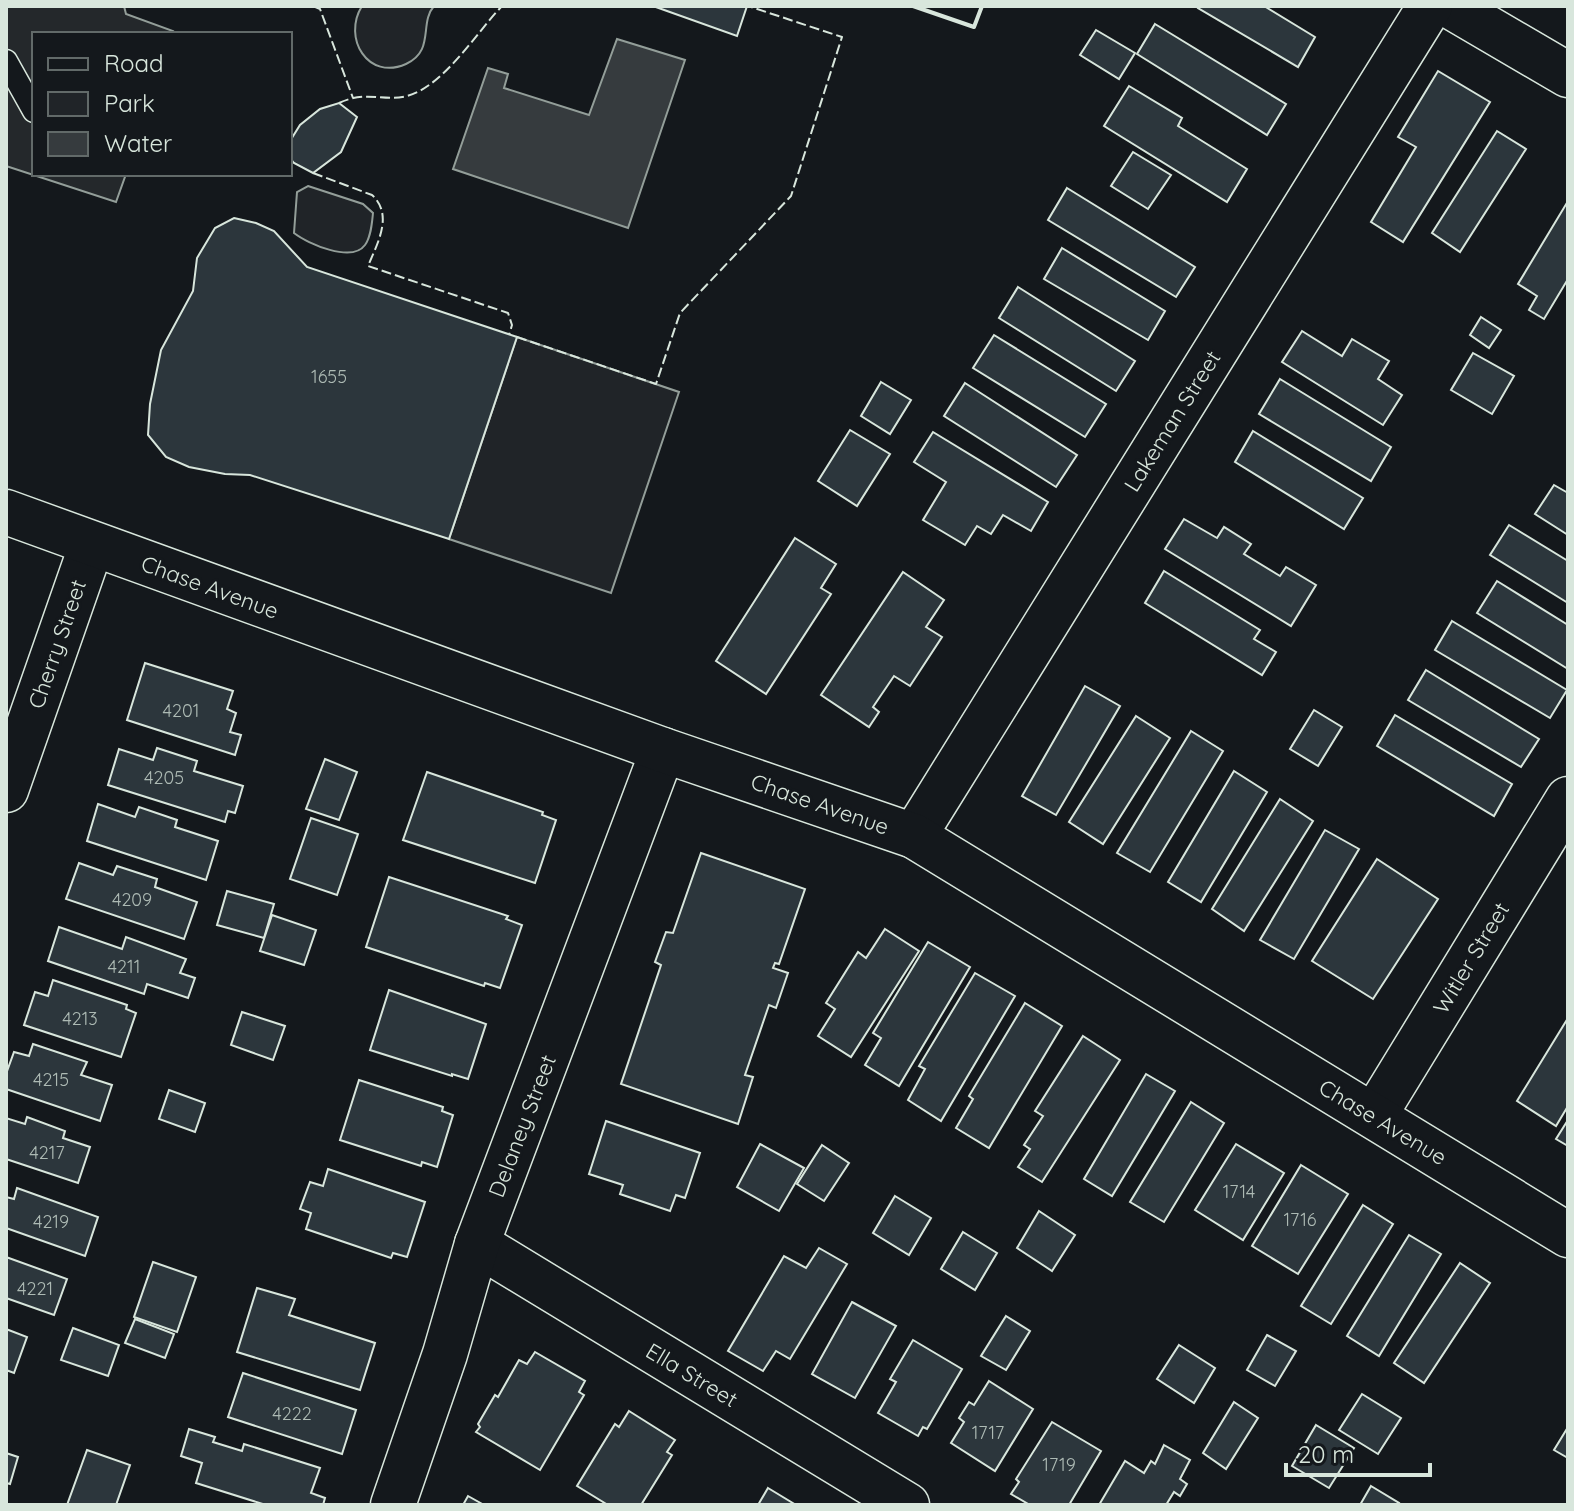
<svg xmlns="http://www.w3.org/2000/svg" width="1574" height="1511" font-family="Quicksand,sans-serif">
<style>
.green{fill:#202428;stroke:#939e99;stroke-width:2}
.parking{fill:#24282b;stroke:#939e99;stroke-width:2}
.water{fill:#363b3e;stroke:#939e99;stroke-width:2}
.building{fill:#2c363c;stroke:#d8e6dc;stroke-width:2}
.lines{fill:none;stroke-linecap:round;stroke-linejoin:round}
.service-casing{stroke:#d8e6dc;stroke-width:25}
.minor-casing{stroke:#d8e6dc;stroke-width:47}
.tertiary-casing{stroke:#d8e6dc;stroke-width:47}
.service{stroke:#14181c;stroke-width:22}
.minor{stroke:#14181c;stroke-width:44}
.tertiary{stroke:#14181c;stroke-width:44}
.fence{stroke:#d8e6dc;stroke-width:2;stroke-dasharray:10 4;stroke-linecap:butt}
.wall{stroke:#d8e6dc;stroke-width:4}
.labels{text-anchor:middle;stroke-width:6;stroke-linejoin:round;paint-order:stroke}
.number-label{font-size:18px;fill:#adbab4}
.street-label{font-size:22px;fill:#d8e6dc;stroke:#14181c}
</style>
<rect width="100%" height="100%" fill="#14181c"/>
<g class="green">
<path d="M362 6H434C419 23 435 51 406 64 368 81 342 38 362 6Z"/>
<path d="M308 186 363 204 373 213C372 223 371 237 365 245 352 263 308 244 294 233L297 192Z"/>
<polygon points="517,337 679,392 611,593 449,539"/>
</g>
<polygon class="parking" points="6,6 124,6 126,14 173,31 172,34 34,34 34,174 126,174 116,202 6,166"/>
<polygon class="water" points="617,39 685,60 628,228 453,169 488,68 508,74 504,88 589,115"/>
<g class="building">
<polygon points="653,6 747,6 737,36"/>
<polygon points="1199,6 1264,6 1315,37 1298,67 1198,8"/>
<polygon points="1155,24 1286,104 1267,135 1137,54"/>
<polygon points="1096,30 1135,53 1119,79 1080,55"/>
<polygon points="1438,71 1490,102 1403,242 1371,222 1416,147 1398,137"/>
<polygon points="1129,86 1182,118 1178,126 1247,169 1227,202 1104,126"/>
<polygon points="339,103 357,117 341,152 313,173 294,163 290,158 290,141 300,125 320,109"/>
<polygon points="1497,131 1526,149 1460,252 1432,233"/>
<polygon points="1133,152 1171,175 1148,209 1111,186"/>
<polygon points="1067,188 1195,267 1176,297 1048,220"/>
<polygon points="1568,201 1568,279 1544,319 1529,310 1537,296 1518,284"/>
<polygon points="234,218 256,223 274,231 307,267 517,337 449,539 250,475 225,474 189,467 166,457 148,435 150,404 161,350 193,291 197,258 215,228"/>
<polygon points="1062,248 1165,311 1148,340 1044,279"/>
<polygon points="1018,287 1135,361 1116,391 999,318"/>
<polygon points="1481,317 1501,330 1489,348 1470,335"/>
<polygon points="1302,331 1342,356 1352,339 1389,361 1378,379 1402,395 1383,425 1282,362"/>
<polygon points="994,335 1106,404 1085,437 973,368"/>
<polygon points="1473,353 1514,376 1492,414 1451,390"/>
<polygon points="1280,379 1391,447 1371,481 1259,414"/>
<polygon points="881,382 911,400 890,434 861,416"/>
<polygon points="965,383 1077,455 1056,487 944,416"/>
<polygon points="850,430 890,454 857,506 818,481"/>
<polygon points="1253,431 1363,498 1344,529 1235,462"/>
<polygon points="933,432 1048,502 1031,531 1003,515 991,534 977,526 965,545 923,520 946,482 914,462"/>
<polygon points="1554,485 1568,493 1568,535 1535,514"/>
<polygon points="1184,519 1217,538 1224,527 1251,544 1244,554 1280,576 1286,567 1316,585 1291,626 1165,549"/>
<polygon points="1509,525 1568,561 1568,603 1490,555"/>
<polygon points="795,538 836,564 821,588 831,594 766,694 716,661"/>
<polygon points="1164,571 1260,630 1254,639 1276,652 1262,675 1145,603"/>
<polygon points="903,572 944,600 926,627 942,637 910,686 894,676 873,707 879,712 869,727 821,695"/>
<polygon points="1497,581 1568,625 1568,669 1477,613"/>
<polygon points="1452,621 1567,690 1550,718 1435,650"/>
<polygon points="145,663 233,691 227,709 236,713 230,732 241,735 235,755 127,720"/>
<polygon points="1426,670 1539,739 1521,767 1408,700"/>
<polygon points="1085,686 1120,706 1056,815 1022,796"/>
<polygon points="1314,710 1342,727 1318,766 1290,749"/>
<polygon points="1395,715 1512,784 1494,816 1377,746"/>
<polygon points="1136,716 1170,738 1103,844 1069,822"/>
<polygon points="1191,731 1223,751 1150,872 1117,853"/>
<polygon points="157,748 197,761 194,771 243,786 235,813 228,811 225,822 108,785 119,749 153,760"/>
<polygon points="325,759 357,772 339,820 306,809"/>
<polygon points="1234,771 1267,792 1201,902 1168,882"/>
<polygon points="427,772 543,812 542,815 556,820 535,883 403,840"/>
<polygon points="1280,799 1313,821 1244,931 1212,909"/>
<polygon points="98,804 135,817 139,807 177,820 175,827 218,841 206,880 87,841"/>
<polygon points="311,818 358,834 337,895 290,879"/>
<polygon points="1325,830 1359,849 1294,959 1260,940"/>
<polygon points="701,853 805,889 779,964 775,963 773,968 788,973 776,1008 769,1005 745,1075 753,1077 738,1124 621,1084 661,965 655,962 666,932 673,933"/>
<polygon points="1377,859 1438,899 1373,999 1312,961"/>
<polygon points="79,863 113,875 117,866 157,879 155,887 197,902 184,939 66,899"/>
<polygon points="389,877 508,916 506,919 522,925 500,988 485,983 484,986 366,947"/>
<polygon points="227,891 274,904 264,938 217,925"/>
<polygon points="272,915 316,930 304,965 260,951"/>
<polygon points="59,927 122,949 126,937 186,959 180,973 195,978 188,998 147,984 144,994 48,961"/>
<polygon points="885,929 919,951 851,1057 818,1036 835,1009 826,1003 858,952 866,958"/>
<polygon points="928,942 970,967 899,1086 865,1065 881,1038 873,1033"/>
<polygon points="975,973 1015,996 941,1121 908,1100 925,1069 919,1066"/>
<polygon points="53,980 127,1005 126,1009 136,1013 121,1057 24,1025 35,992 48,996"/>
<polygon points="389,990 486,1024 468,1079 452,1074 452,1076 370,1050"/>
<polygon points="1025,1003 1062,1026 989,1148 956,1128 973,1099 969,1096"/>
<polygon points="242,1012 285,1026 273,1060 231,1045"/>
<polygon points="1568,1018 1568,1106 1556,1126 1517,1101"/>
<polygon points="1083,1036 1120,1060 1042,1182 1018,1167 1030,1149 1024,1145 1043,1116 1035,1111"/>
<polygon points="33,1044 87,1062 81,1075 112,1085 100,1121 6,1089 6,1074 14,1052 29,1056"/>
<polygon points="1146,1074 1175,1091 1112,1196 1084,1179"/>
<polygon points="359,1080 443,1107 442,1111 453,1115 437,1167 422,1162 421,1166 340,1140"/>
<polygon points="169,1090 205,1103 195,1132 159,1119"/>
<polygon points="1191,1102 1224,1123 1164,1222 1130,1202"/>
<polygon points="27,1117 65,1131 63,1138 90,1147 78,1183 6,1159 6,1118 25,1124"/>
<polygon points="1568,1120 1568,1146 1556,1139"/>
<polygon points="606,1121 700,1153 685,1198 676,1195 670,1211 620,1194 623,1185 589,1174"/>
<polygon points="760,1144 804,1168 779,1211 737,1187"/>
<polygon points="1236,1144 1284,1173 1243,1240 1195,1210"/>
<polygon points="822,1145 849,1163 824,1201 797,1184"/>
<polygon points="1301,1165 1348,1194 1298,1274 1252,1246"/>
<polygon points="328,1169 425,1202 407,1257 393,1253 391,1258 306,1229 311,1213 300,1209 310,1182 323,1186"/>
<polygon points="17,1188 98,1217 85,1256 6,1228 6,1197 14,1199"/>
<polygon points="895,1196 931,1218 909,1255 873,1233"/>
<polygon points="1363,1205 1393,1224 1331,1324 1301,1306"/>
<polygon points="1039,1211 1075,1235 1052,1271 1017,1248"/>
<polygon points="963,1232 997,1253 975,1290 941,1269"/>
<polygon points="1409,1235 1441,1254 1379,1356 1347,1336"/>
<polygon points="819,1248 847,1264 790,1359 776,1351 763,1371 728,1351 784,1256 806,1268"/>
<polygon points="6,1257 67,1279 54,1315 6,1298"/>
<polygon points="153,1262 196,1277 177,1332 134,1317"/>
<polygon points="1460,1263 1490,1283 1424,1383 1394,1363"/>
<polygon points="257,1288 295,1299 289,1315 375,1343 360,1390 237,1352"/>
<polygon points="852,1302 896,1326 855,1398 812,1374"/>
<polygon points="1006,1316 1030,1331 1006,1370 981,1356"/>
<polygon points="135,1319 174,1334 165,1358 125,1343"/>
<polygon points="73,1328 119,1345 108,1376 61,1360"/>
<polygon points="6,1329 27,1337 14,1373 6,1370"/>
<polygon points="1267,1335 1296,1351 1275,1386 1247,1370"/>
<polygon points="913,1340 962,1369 927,1429 923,1427 918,1436 878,1413 896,1382 890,1379"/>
<polygon points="1179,1345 1215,1368 1194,1403 1157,1379"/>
<polygon points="535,1352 585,1381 579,1392 584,1395 540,1470 476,1432 480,1427 478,1424 495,1395 498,1397 519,1360 527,1364"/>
<polygon points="243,1373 356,1410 342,1454 228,1417"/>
<polygon points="989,1381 1033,1409 995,1471 951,1443 964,1422 959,1418 969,1402 974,1405"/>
<polygon points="1362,1394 1401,1418 1378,1454 1339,1430"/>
<polygon points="1234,1402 1258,1418 1226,1469 1203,1453"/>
<polygon points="629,1411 675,1440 667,1452 672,1455 641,1505 608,1505 577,1486 615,1424 619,1427"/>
<polygon points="1052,1422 1101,1451 1069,1505 1030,1505 1011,1494 1019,1482 1016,1479"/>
<polygon points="1316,1425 1354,1448 1329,1488 1292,1466"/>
<polygon points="1568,1427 1568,1458 1554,1450"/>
<polygon points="189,1429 215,1437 213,1442 242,1451 244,1444 320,1468 311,1493 325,1498 323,1505 266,1505 196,1483 202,1463 181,1456"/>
<polygon points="1164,1445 1190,1460 1180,1479 1187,1484 1180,1496 1174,1492 1166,1505 1099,1505 1125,1461 1144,1473 1151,1461 1155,1464"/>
<polygon points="87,1450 130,1465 116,1505 67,1505"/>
<polygon points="6,1453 18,1457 10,1484 6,1483"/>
<polygon points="1371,1486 1399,1503 1398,1505 1360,1505"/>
<polygon points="768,1488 796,1505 758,1505"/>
<polygon points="468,1496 484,1505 463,1505"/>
</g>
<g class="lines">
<defs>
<polyline id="service" points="6,61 34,111"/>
<g id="minor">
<polyline points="1450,6 1568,75"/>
<polyline points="6,790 92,544"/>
<polyline points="914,836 1430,6"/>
<polyline points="1374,1116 1568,799"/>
<polyline points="477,1244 907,1505"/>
<polyline points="393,1505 445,1354 477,1244 663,750"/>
</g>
<polyline id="tertiary" points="6,512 663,750 914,836 1568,1235"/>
</defs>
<use href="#service" class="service-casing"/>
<use href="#minor" class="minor-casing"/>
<use href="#tertiary" class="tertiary-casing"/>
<use href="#service" class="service"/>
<use href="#minor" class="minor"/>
<use href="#tertiary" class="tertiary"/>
<g class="fence">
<polyline points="313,6 320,9 353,98"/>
<path d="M339 103C367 90 383 102 407 96 444 86 476 33 502 6"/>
<path d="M313 173 372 195C394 215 377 244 368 266L508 313 512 325 509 335"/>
<polyline points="517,337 656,384 680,313 791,196 842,37 748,6"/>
</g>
<polyline class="wall" points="913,6 974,27 982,6"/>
</g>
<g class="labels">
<g class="number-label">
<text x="329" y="383">1655</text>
<text x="181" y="717">4201</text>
<text x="164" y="784">4205</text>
<text x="132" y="906">4209</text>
<text x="124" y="973">4211</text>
<text x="80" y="1025">4213</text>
<text x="51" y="1086">4215</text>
<text x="47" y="1159">4217</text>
<text x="1239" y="1198">1714</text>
<text x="1300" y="1226">1716</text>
<text x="51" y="1228">4219</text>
<text x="35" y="1295">4221</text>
<text x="292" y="1420">4222</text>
<text x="988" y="1439">1717</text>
<text x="1059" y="1471">1719</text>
</g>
<g class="street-label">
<text transform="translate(1172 421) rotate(-58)" y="8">Lakeman Street</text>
<text transform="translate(210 587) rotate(20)" y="8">Chase Avenue</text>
<text transform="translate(57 644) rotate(-71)" y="8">Cherry Street</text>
<text transform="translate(820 804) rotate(19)" y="8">Chase Avenue</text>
<text transform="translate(1471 958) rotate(-59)" y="8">Witler Street</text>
<text transform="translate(1383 1122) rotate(31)" y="8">Chase Avenue</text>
<text transform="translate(522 1126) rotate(-69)" y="8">Delaney Street</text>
<text transform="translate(692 1375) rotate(31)" y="8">Ella Street</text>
</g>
</g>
<rect width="1574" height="1511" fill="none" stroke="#d8e6dc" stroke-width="16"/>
<rect x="32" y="32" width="260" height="144" fill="#14181c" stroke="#626a69" stroke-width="2"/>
<rect x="48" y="58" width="40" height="12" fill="#14181c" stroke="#626a69" stroke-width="2"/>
<text x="104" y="72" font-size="24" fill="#d8e6dc">Road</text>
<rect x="48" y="92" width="40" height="24" fill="#202428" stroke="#626a69" stroke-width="2"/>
<text x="104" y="112" font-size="24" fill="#d8e6dc">Park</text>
<rect x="48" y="132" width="40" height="24" fill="#363b3e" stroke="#626a69" stroke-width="2"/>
<text x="104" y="152" font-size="24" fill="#d8e6dc">Water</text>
<path d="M1286 1463v12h144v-12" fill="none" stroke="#d8e6dc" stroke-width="4"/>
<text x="1298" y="1463" font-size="24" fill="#d8e6dc" stroke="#14181c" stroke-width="6" paint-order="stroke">20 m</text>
</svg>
